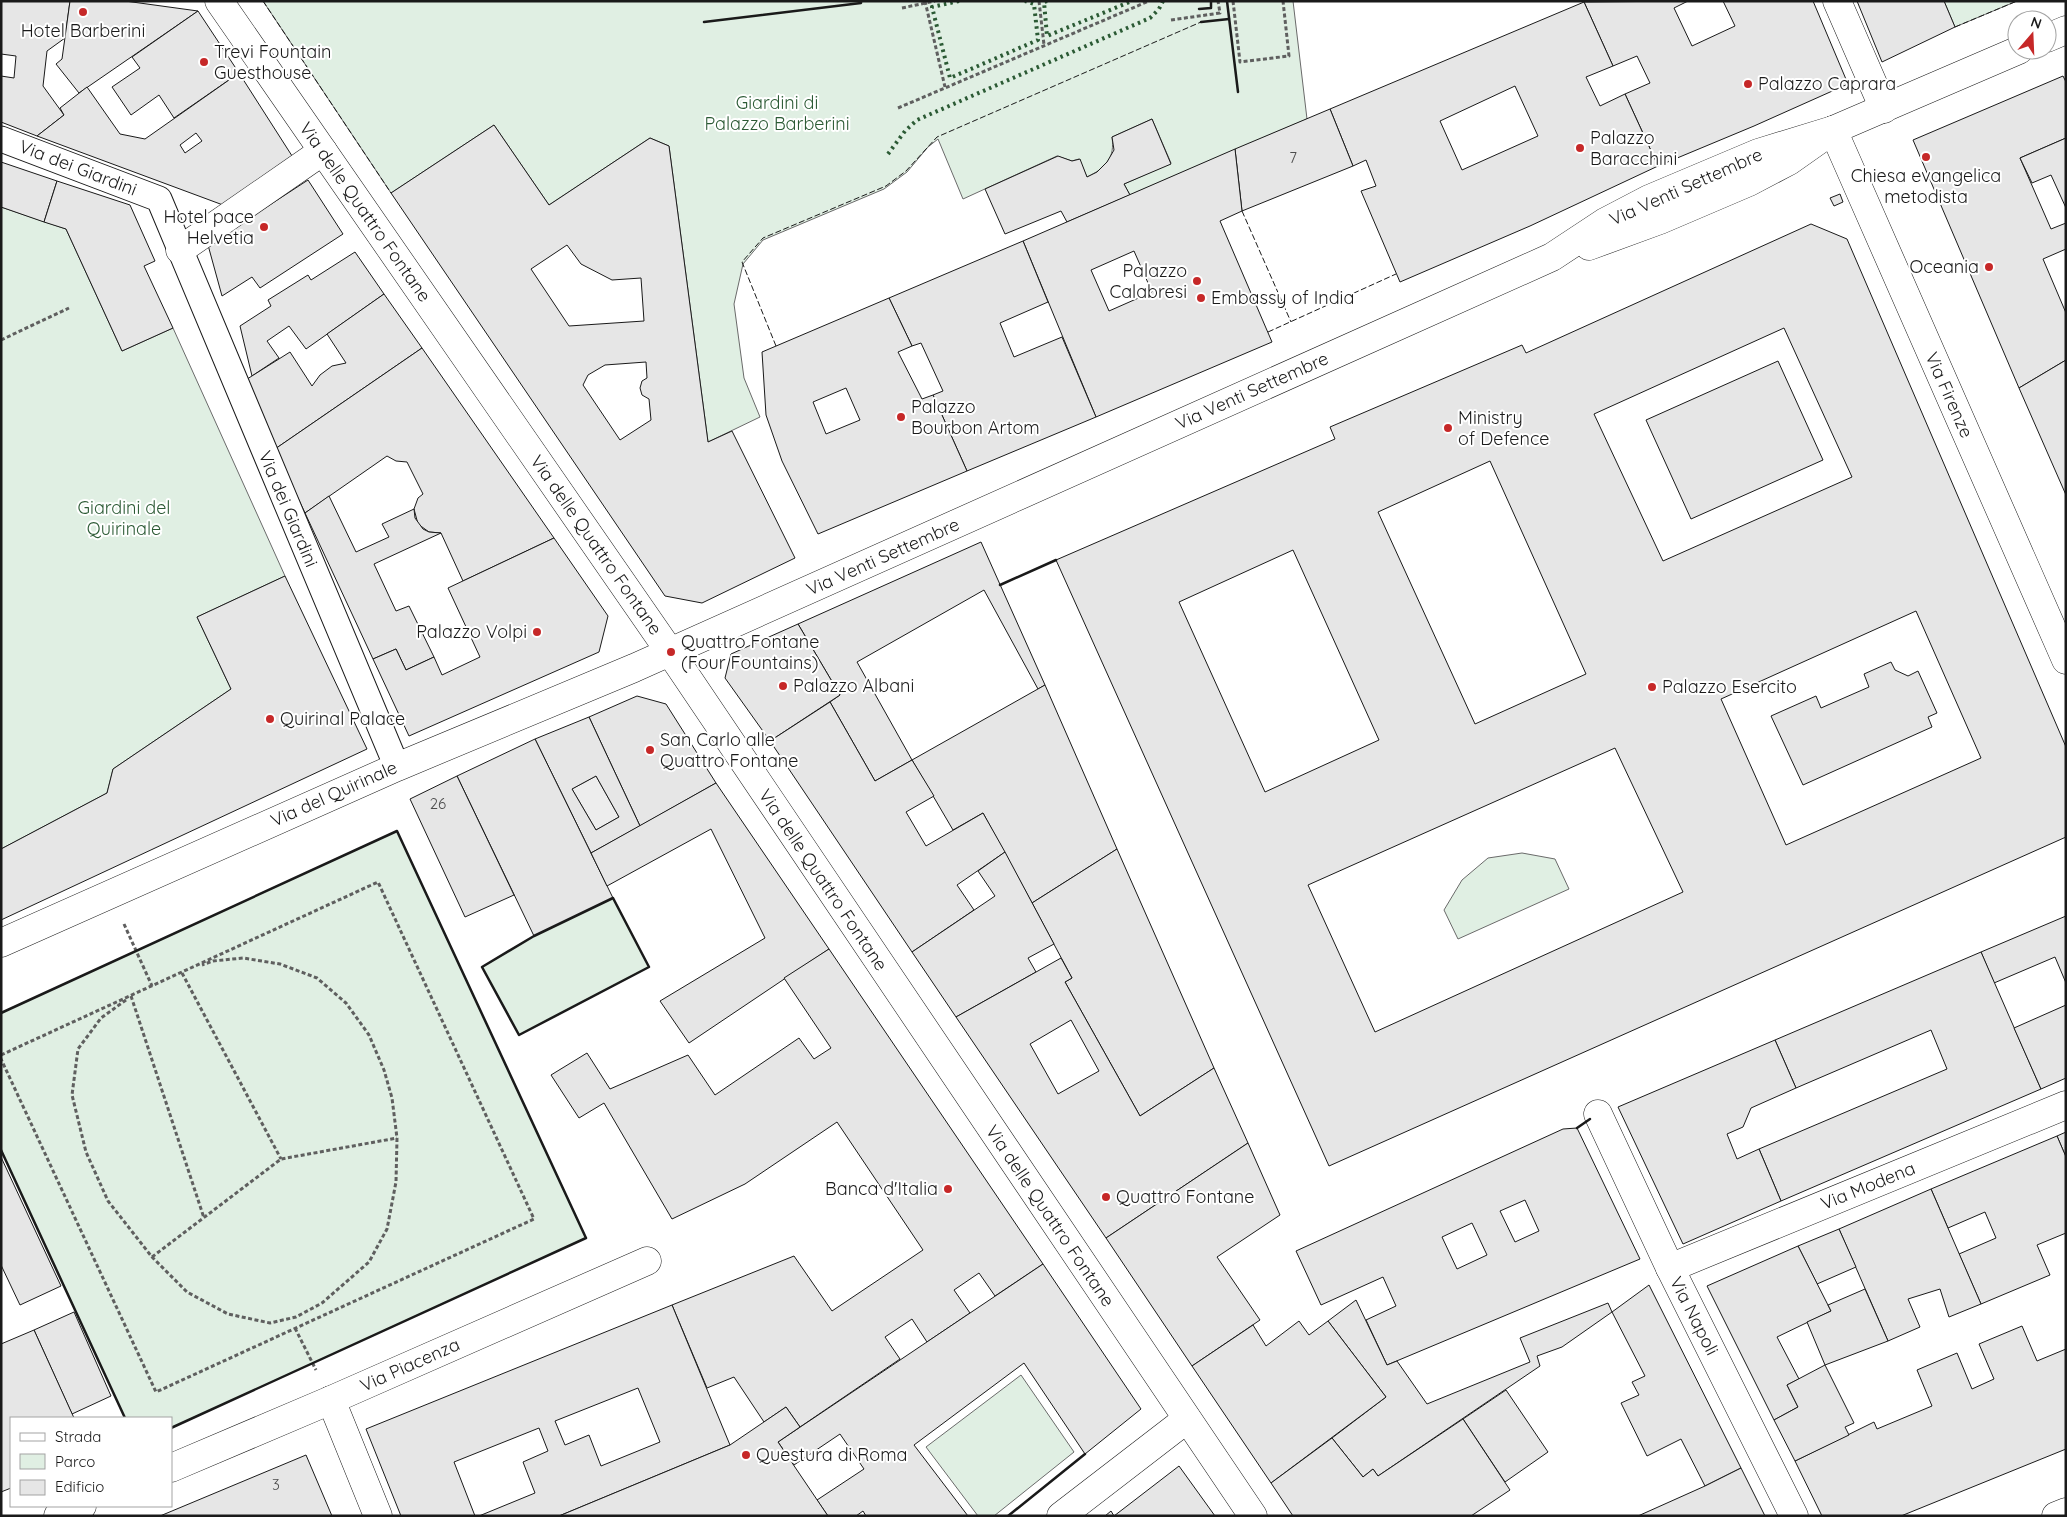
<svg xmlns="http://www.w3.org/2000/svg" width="2067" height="1517" font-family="Quicksand,sans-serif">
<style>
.green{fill:#e0efe3;stroke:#6a6a6a}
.parking{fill:#ededed;stroke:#6a6a6a}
.building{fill:#e6e6e6;stroke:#1a1a1a;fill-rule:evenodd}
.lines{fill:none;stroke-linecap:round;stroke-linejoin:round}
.pedestrian-casing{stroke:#1a1a1a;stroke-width:27}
.minor-casing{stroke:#1a1a1a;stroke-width:29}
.tertiary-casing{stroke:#1a1a1a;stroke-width:29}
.path{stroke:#5f5f5f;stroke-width:3;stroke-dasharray:4 2.5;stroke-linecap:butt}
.pedestrian{stroke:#fff;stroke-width:25}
.minor{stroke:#fff;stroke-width:28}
.tertiary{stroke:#fff;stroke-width:28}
.hedge{stroke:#2b5a34;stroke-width:4;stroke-dasharray:2.5 4;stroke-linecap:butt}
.fence{stroke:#1a1a1a;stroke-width:1;stroke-dasharray:6 2.5;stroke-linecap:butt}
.wall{stroke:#1a1a1a;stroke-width:2.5}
.poi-dot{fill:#c62828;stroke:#fff;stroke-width:2}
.labels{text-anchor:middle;stroke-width:4;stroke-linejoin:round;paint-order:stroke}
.number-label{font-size:15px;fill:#4d4d4d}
.poi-label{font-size:18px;fill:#1a1a1a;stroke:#fff;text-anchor:start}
.park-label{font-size:18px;fill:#2b5a34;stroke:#fff}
.street-label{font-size:18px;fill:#1a1a1a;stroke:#fff}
</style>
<rect width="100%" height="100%" fill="#fff"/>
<g class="green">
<path d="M263 1H1293L1307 119 1130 195 1124 184 1171 163 1152 119 1112 137C1115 158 1106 168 1087 177L1079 159 1072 161 1057 156 963 199 938 139 928 147 907 172 884 189 763 240 743 264 734 304 744 378 760 417 708 442 669 146 650 138 549 205 494 125 391 193Z"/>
<polygon points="1944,1 2017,1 1955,27"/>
<polygon points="1,207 66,229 122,351 173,328 285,576 197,617 231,689 113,769 107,793 1,849"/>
<polygon points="397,831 586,1238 171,1428 171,1418 125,1418 1,1150 1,1013"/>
<polygon points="1522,853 1555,859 1569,889 1458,939 1444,910 1462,880 1488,858"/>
<polygon points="613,898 649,967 519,1035 482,967 534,936"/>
<polygon points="1021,1375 1074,1452 994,1516 978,1516 926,1447"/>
</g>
<polygon class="parking" points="596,776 619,817 596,830 572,789"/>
<g class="building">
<polygon points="1,1 70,1 65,38 47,51 43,86 64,115 37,136 1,122 1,76 14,78 16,56 1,54"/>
<polygon points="70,1 125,1 198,11 79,93 56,64 62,59"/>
<polygon points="1688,1 1674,8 1692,46 1735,26 1723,1 1813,1 1848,84 1754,126 1658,166 1625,94 1650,83 1637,56 1613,66 1584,2"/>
<polygon points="1857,1 1944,1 1955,27 1882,62"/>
<path d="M1584 2 1613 66 1586 77 1600 106 1625 94 1658 166 1530 226 1400 282 1361 191 1376 186 1366 160 1353 166 1330 109ZM1515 86 1538 136 1462 170 1440 121Z"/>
<polygon points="198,11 239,73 174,118 159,95 131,115 112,87 140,68 132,57"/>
<path d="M239 73 294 159 223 205 37 136 64 115 60 108 87 87 120 134 145 139ZM196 133 202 141 185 153 180 145Z"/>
<polygon points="2063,76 2066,82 2066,138 2020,158 2051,229 2066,223 2066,249 2043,259 2066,313 2066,360 2019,388 1913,140"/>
<polygon points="1330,109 1353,166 1242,211 1235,149"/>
<polygon points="1152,119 1171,164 1124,184 1130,195 1067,222 1061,211 1005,234 985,189 1058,156 1072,161 1080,159 1087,177 1097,172 1107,162 1114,150 1112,137"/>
<path d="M494 125 549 205 650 138 669 146 708 442 732 431 795 558 702 603 665 596 391 193ZM567 245 581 264 612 280 641 278 644 321 569 326 531 269ZM646 362 647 378 642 381 640 388 642 395 649 399 651 420 620 440 583 385 588 375 605 365Z"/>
<polygon points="2066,138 2066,208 2051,175 2032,183 2020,158"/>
<path d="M1235 149 1242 211 1220 221 1272 342 1096 417 1023 241ZM1134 251 1152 292 1109 311 1091 270Z"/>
<polygon points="1,162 57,181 44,222 1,207"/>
<polygon points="308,180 343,234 260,288 252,277 222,296 208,245"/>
<polygon points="57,181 130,205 155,261 144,266 173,328 122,351 66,229 44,222"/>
<polygon points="1840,194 1843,202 1834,206 1830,198"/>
<path d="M1811 224 1847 239 2066 747V837L1329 1166 1056 560 1335 439 1330 427 1522 345 1526 353ZM1784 328 1852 477 1663 561 1594 414ZM1490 461 1586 674 1475 724 1378 512ZM1293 550 1379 740 1265 792 1179 602ZM1916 611 1981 758 1786 845 1721 699ZM1615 748 1683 892 1375 1032 1308 885Z"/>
<polygon points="1023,241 1048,302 1000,323 1014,357 1062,337 1096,417 967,471 933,395 943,391 921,343 912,346 889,298"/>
<polygon points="355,252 384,294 306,349 289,326 267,341 279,358 252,376 240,326 271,306 268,300 308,275 311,280"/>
<polygon points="384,294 422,348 275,449 244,381 290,352 312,386 320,375 332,366 346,363 327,334"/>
<path d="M889 298 912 346 898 352 922 399 933 395 967 471 818 534 782 461 766 415 762 352ZM846 388 860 420 826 434 813 402Z"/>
<polygon points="422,348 554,538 463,581 441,533 429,532 418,524 414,509 418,498 423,494 407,462 396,461 387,456 305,513 275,449"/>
<polygon points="2066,360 2066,495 2019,388"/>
<polygon points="1778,361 1823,460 1691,519 1646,420"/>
<polygon points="329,496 356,552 389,537 382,524 414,509 415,518 423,529 429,532 441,533 374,564 396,611 409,606 434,657 406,670 396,649 373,659 305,513"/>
<polygon points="554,538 608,616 599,652 409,736 373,659 396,649 406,670 434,657 442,675 480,657 448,588"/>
<polygon points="981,542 1045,685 1038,689 984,590 857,662 912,760 875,781 830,702 840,695 798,624"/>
<polygon points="285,576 367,749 1,920 1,849 107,793 113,769 231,689 197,617"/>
<polygon points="798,624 840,695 770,741 725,678 731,654"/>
<polygon points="1891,662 1895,670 1908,676 1918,671 1937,713 1928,717 1932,727 1803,785 1771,716 1816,696 1821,708 1869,687 1864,674"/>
<polygon points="1045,685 1117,849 1032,903 983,813 953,830 912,760"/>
<polygon points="637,696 666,704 716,783 640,826 589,717"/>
<polygon points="830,702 875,781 912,760 934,796 906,812 926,846 983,813 1005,852 957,885 974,910 912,952 770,741"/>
<path d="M589 717 640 826 591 853 535 739ZM596 776 619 817 596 830 572 789Z"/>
<polygon points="535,739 613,898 534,936 457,776"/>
<polygon points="457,776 514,895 465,917 410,799"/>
<polygon points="716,783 829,949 689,1043 660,1001 765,938 711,829 607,886 591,853"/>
<polygon points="1117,849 1214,1068 1140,1116 1065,982 1072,978 1032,903"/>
<polygon points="1005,852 1054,944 1028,958 1036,972 956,1017 912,952 995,896 978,871"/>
<polygon points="2066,916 2066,983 2055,957 1994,983 1981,952"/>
<polygon points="829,949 1043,1264 995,1296 979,1273 954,1290 970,1313 927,1342 912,1319 885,1337 900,1359 800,1427 786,1407 764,1422 734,1377 707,1388 672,1305 794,1256 832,1311 923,1250 837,1122 745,1184 672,1219 604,1103 579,1118 551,1075 587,1053 610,1089 688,1055 715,1095 799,1038 814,1059 831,1048 784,978"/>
<polygon points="1981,952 2041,1089 1781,1201 1759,1149 1947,1069 1931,1030 1796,1088 1775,1040"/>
<path d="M1061 958 1072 978 1065 982 1140 1116 1214 1068 1248 1143 1106 1238 956 1017ZM1071 1020 1099 1071 1058 1094 1030 1044Z"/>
<polygon points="2066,1005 2066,1078 2041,1089 2014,1028"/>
<polygon points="1775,1040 1796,1088 1751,1108 1743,1127 1727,1134 1737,1159 1759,1149 1781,1201 1683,1244 1618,1107"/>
<path d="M1577 1128 1640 1259 1387 1365 1366 1320 1396 1306 1383 1277 1321 1305 1296 1251 1563 1129ZM1525 1200 1539 1231 1515 1242 1500 1211ZM1472 1223 1487 1255 1457 1269 1442 1237Z"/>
<polygon points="2066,1132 2066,1157 2057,1136"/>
<polygon points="2057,1136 2066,1157 2066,1233 2037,1245 2050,1275 1981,1304 1959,1254 1996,1238 1985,1212 1948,1228 1931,1189"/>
<polygon points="1248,1143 1280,1215 1217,1257 1260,1320 1192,1366 1106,1238"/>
<polygon points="1,1157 61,1286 20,1305 1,1265"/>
<polygon points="1931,1189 1981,1304 1949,1317 1940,1289 1908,1299 1920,1327 1888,1341 1839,1229"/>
<polygon points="1839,1229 1856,1267 1817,1284 1798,1246"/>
<polygon points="1798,1246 1831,1311 1777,1337 1799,1379 1787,1385 1798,1407 1774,1420 1707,1286"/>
<polygon points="1043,1264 1141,1409 1085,1454 1024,1363 914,1445 968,1516 866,1516 863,1511 856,1516 828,1516 817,1500 864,1469 840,1434 794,1465 778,1442"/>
<polygon points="1649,1285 1741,1468 1705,1486 1681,1439 1647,1456 1621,1403 1639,1395 1632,1382 1645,1376 1612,1312"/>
<polygon points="1865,1289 1888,1341 1825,1365 1807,1322 1831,1311 1828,1305"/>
<polygon points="1356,1300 1387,1365 1397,1361 1427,1404 1530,1362 1520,1338 1608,1303 1612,1312 1562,1347 1537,1356 1540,1366 1378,1476 1373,1469 1363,1477 1332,1438 1386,1397 1328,1321"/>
<path d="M672 1305 730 1445 559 1516H479L535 1493 523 1462 548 1451 539 1428 454 1462 475 1516H401L366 1429ZM638 1388 660 1442 601 1466 589 1435 565 1445 555 1421Z"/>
<polygon points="74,1312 111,1396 72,1414 34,1330"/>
<polygon points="1299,1321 1309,1335 1328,1321 1386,1397 1271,1483 1192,1366 1253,1325 1266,1346"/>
<polygon points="2022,1326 2037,1361 2066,1349 2066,1449 1901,1516 1822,1516 1795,1461 1874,1422 1877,1429 1932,1406 1917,1370 1957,1353 1972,1389 1994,1379 1979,1344"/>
<polygon points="34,1330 74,1418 11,1418 11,1488 1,1492 1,1344"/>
<polygon points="1825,1365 1854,1423 1845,1427 1849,1435 1795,1461 1774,1420 1798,1407 1787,1385"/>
<polygon points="1506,1390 1548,1452 1505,1482 1463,1419"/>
<polygon points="786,1407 800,1427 778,1442 828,1516 559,1516 730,1445"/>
<polygon points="1463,1419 1510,1490 1471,1516 1293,1516 1271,1483 1332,1438 1363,1477 1373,1469 1378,1476"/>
<polygon points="306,1455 332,1516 160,1516"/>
<polygon points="1179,1466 1215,1516 1105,1516 1111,1511 1114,1516"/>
<polygon points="1741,1468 1765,1516 1638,1516 1705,1486"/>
</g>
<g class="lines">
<defs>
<polyline id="pedestrian" points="1,139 159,199 397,767"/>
<g id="minor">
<polyline points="1837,1 1884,109"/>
<polyline points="1833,130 2066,660"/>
<polyline points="180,250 323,151"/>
<polyline points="1598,1114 1670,1268 1794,1516"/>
<polyline points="1670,1268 2066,1105"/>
<polyline points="331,1400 378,1516"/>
<polyline points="171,1468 331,1400 647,1261"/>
<polyline points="58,1516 82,1506"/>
<polyline points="1061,1516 1187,1419"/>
</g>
<g id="tertiary">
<polyline points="219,1 670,652 1253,1516"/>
<polyline points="2047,38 2066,30"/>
<polyline points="1589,246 1660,220 1749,182 1789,161 1833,130 2019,50"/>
<polyline points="1,943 397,767 634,668 1552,257 1605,222 1649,199 1758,153 1833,130"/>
<polyline points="2056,1516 2066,1512"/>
</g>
</defs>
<use href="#pedestrian" class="pedestrian-casing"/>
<use href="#minor" class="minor-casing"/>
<use href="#tertiary" class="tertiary-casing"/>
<g class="path">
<polyline points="925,1 945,87"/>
<polyline points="1039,1 1044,45"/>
<polyline points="1233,1 1240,62 1289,56 1283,1"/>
<polyline points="902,8 935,1"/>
<polyline points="1171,20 1220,13 1218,1"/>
<polyline points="898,108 1149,1"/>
<polyline points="1,340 69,308"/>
<polyline points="124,924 152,986"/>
<polyline points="182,973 281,1159"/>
<polyline points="131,996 204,1218"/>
<polyline points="126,1000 101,1018 78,1049 72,1095 86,1152 108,1201 152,1257 187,1292 228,1314 270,1323 296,1317 322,1303 369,1262 387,1229 396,1182 397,1138 392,1098 384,1070 369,1035 346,1003 317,978 280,964 243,958 213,961 202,965"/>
<polyline points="1,1055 378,882 534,1219 156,1392 1,1059"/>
<polyline points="152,1257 281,1159 397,1138"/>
<polyline points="295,1328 316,1370"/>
</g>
<use href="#pedestrian" class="pedestrian"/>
<use href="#minor" class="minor"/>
<use href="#tertiary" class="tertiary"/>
<g class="hedge">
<polyline points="959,1 932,7 950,78 1038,40 1034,4 1025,1"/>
<polyline points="1047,1 1044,2 1047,36 1132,1"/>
<polyline points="888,154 905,131 917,120 1150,18 1159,9 1163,1"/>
</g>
<g class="fence">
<polyline points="263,1 391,193"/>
<polyline points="1955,27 2017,1"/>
<polyline points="1242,211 1291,322"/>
<polyline points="1268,332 1396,274"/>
<polyline points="776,346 742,262 763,238 886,186 906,171 937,137 1201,22"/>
</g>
<g class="wall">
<polyline points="1227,1 1238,92"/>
<polyline points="1199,9 1211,8 1211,1"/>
<polyline points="704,22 861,3 861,1"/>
<polyline points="1201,22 1229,19"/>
<polyline points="1000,585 1056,560"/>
<polygon points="613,898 649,967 519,1035 482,967 534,936"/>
<polyline points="1,1013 397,831 586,1238 171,1428"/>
<polyline points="1577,1128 1590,1119"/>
<polyline points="1,1150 125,1418"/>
<polyline points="1008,1516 1085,1454"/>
</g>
</g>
<g class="poi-dot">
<circle cx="83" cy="12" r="5"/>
<circle cx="204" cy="62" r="5"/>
<circle cx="1748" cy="84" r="5"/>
<circle cx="1580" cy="148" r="5"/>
<circle cx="1926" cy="157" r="5"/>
<circle cx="264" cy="227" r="5"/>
<circle cx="1989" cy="267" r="5"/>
<circle cx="1197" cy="281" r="5"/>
<circle cx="1201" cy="298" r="5"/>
<circle cx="901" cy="417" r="5"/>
<circle cx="1448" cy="428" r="5"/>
<circle cx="537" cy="632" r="5"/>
<circle cx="671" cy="652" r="5"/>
<circle cx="783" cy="686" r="5"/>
<circle cx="1652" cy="687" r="5"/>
<circle cx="270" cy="719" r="5"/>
<circle cx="650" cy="750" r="5"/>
<circle cx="948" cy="1189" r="5"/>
<circle cx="1106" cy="1197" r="5"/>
<circle cx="746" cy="1455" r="5"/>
</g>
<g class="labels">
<g class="number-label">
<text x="1293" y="163">7</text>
<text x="438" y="809">26</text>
<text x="276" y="1490">3</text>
</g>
<g class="poi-label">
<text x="83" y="37" text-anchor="middle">Hotel Barberini</text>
<text x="214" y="58">Trevi Fountain<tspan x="214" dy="21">Guesthouse</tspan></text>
<text x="1758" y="90">Palazzo Caprara</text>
<text x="1590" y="144">Palazzo<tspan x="1590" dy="21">Baracchini</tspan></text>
<text x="1926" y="182" text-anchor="middle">Chiesa evangelica<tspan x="1926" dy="21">metodista</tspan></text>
<text x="254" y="223" text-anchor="end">Hotel pace<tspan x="254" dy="21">Helvetia</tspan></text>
<text x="1979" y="273" text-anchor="end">Oceania</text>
<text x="1187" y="277" text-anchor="end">Palazzo<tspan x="1187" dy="21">Calabresi</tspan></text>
<text x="1211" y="304">Embassy of India</text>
<text x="911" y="413">Palazzo<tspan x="911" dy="21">Bourbon Artom</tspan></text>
<text x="1458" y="424">Ministry<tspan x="1458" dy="21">of Defence</tspan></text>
<text x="527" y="638" text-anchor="end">Palazzo Volpi</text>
<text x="681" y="648">Quattro Fontane<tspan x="681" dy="21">(Four Fountains)</tspan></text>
<text x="793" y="692">Palazzo Albani</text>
<text x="1662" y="693">Palazzo Esercito</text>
<text x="280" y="725">Quirinal Palace</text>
<text x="660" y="746">San Carlo alle<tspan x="660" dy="21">Quattro Fontane</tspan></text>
<text x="938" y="1195" text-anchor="end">Banca d'Italia</text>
<text x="1116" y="1203">Quattro Fontane</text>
<text x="756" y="1461">Questura di Roma</text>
</g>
<g class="park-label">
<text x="777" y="109">Giardini di<tspan x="777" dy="21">Palazzo Barberini</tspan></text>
<text x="124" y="514">Giardini del<tspan x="124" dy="21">Quirinale</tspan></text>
</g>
<g class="street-label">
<text transform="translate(78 168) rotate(21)" y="6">Via dei Giardini</text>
<text transform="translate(1686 187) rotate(-24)" y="6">Via Venti Settembre</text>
<text transform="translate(365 212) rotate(55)" y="6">Via delle Quattro Fontane</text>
<text transform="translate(1252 391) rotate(-24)" y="6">Via Venti Settembre</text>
<text transform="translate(1949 395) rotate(66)" y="6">Via Firenze</text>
<text transform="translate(288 509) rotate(67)" y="6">Via dei Giardini</text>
<text transform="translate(596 545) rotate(55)" y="6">Via delle Quattro Fontane</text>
<text transform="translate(883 557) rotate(-24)" y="6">Via Venti Settembre</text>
<text transform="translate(334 794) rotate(-24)" y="6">Via del Quirinale</text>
<text transform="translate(823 880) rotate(56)" y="6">Via delle Quattro Fontane</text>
<text transform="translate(1868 1186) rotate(-22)" y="6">Via Modena</text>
<text transform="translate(1050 1216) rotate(56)" y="6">Via delle Quattro Fontane</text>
<text transform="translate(1694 1316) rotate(63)" y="6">Via Napoli</text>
<text transform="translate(410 1365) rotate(-24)" y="6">Via Piacenza</text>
</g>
</g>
<rect width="2067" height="1517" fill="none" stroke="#1a1a1a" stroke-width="5"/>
<rect x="10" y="1417" width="162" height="90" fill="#ffffff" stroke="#a3a3a3"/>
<rect x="20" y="1433" width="25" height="8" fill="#ffffff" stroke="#a3a3a3"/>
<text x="55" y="1442" font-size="15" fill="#1a1a1a">Strada</text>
<rect x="20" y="1454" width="25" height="15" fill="#e0efe3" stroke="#a3a3a3"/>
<text x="55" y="1467" font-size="15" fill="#1a1a1a">Parco</text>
<rect x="20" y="1480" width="25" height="15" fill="#e6e6e6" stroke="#a3a3a3"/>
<text x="55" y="1492" font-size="15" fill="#1a1a1a">Edificio</text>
<g transform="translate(2032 35) rotate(19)"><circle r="24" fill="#ffffff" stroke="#a3a3a3"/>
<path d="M0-4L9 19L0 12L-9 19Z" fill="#c62828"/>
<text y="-8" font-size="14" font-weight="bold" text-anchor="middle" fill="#1a1a1a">N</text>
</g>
</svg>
